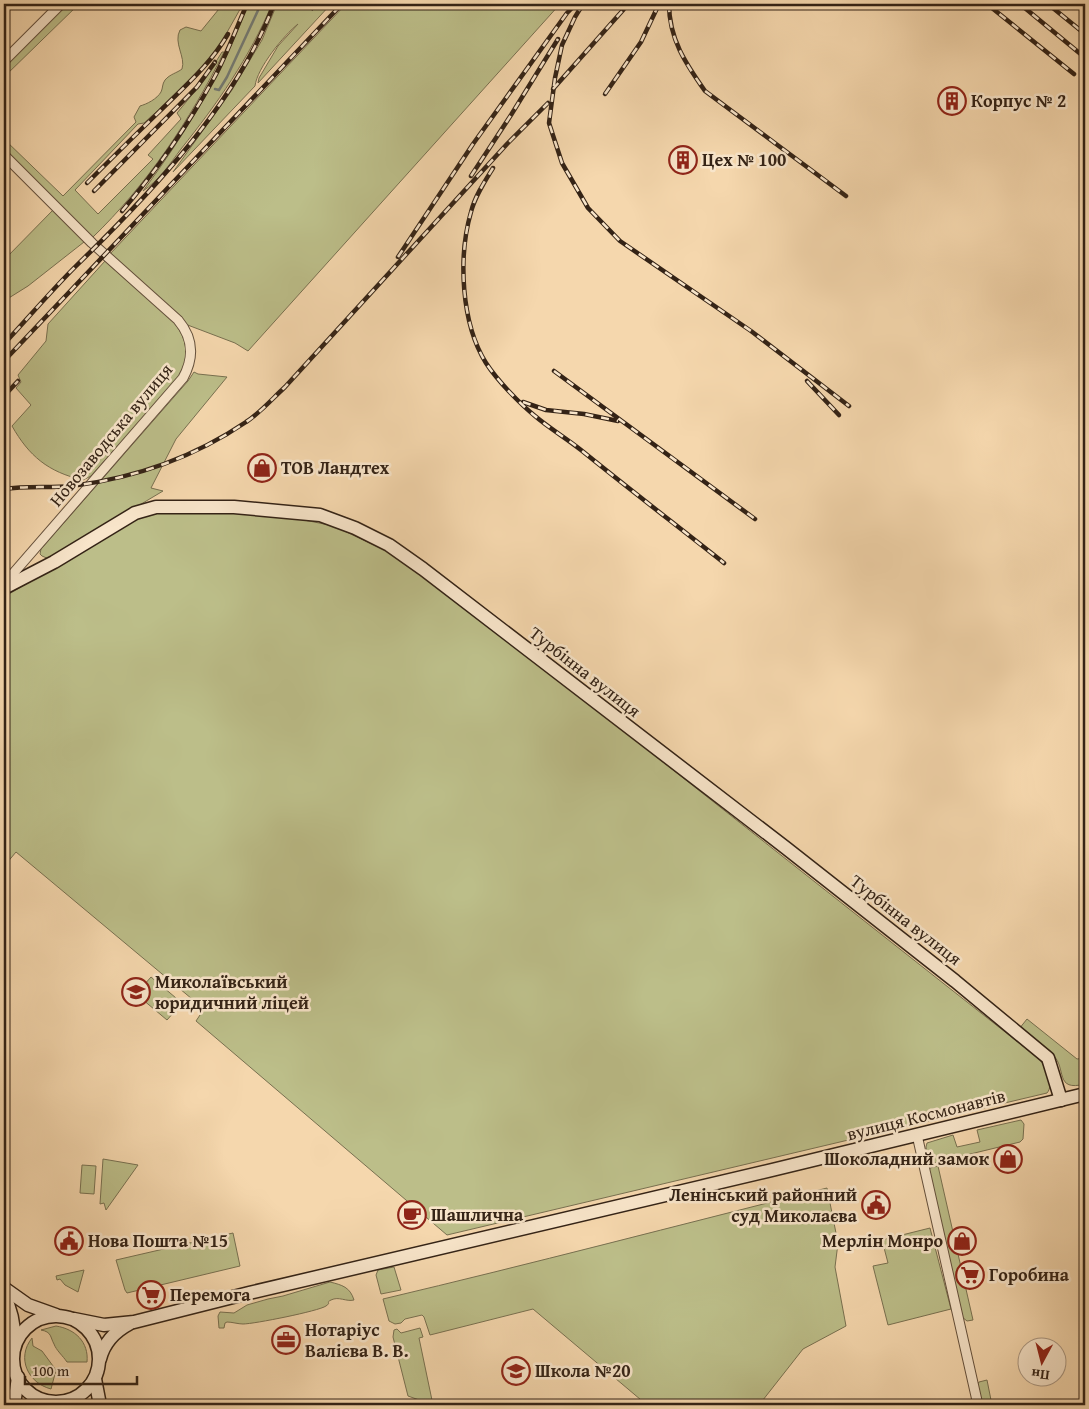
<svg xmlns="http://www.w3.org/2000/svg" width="1089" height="1409" font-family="'Gentium Book Plus',serif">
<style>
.green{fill:#bcbe89;stroke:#787050}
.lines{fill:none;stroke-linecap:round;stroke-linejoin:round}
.stream{stroke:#757c75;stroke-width:2.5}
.street-casing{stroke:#64503c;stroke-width:11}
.secondary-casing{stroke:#342316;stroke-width:15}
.street{stroke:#f8e5ca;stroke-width:9}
.secondary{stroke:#f8e5ca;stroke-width:12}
.rail-casing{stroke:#342316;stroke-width:4.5}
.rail{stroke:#f8e5ca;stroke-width:2.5;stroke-dasharray:8;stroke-linecap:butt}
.labels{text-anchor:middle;stroke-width:5;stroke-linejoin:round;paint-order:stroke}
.poi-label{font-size:18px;font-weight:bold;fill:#342316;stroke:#f8e5ca;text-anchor:start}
.street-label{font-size:18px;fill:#342316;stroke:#f8e5ca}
</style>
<rect width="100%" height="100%" fill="#f5d7ad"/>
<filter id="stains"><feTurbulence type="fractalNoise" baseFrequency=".004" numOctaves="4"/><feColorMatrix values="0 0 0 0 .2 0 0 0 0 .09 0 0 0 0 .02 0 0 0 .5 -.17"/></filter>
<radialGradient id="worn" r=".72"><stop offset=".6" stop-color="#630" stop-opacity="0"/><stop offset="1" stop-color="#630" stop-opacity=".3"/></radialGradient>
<g class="green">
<polygon points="66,4 79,4 4,77 4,66"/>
<path d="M223 4H243L221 43 197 75 144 123 138 124 75 190 98 214 153 159 148 155 181 119 177 113 205 79 222 52H224C190 120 147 185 92 238L4 149V139L63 196 136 122 134 117 140 106C147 104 157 99 161 92 163 88 162 84 165 80 170 74 177 73 182 69 186 57 173 43 180 30L186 27 201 31Z"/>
<path d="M248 4H272C250 57 217 104 181 149 170 164 158 181 143 191 186 133 223 72 248 4Z"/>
<path d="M277 4H316L312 11 318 4H331L258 83 259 78 278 46 298 24C284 35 257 68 255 86L173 172 232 90 262 40Z"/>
<polygon points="346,4 560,4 248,351 235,343 185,324 109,255"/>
<polygon points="54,209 84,242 28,286 4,301 4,260"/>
<path d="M105 261C118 273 132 285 146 296 172 319 198 338 180 376L91 476 83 480C48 472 29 456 12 426L31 405 16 388 21 382 18 375 46 341 48 324Z"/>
<polygon points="194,372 198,374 227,377 176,439 151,488 163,491 49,559 42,556 40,554 41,549 188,381"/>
<path d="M156 512 234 513 284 516 334 526 389 552 421 571 1038 1058C1045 1065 1055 1084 1047 1093L447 1235 196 1021 204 1009 16 852 6 864 4 862V599L9 594 137 518Z"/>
<polygon points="151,977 182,1003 167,1020 136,994"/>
<path d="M1027 1019 1077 1059 1085 1058V1084C1054 1092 1067 1068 1053 1055 1043 1046 1030 1037 1019 1029Z"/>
<polygon points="1021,1120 1024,1124 1023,1139 1020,1142 929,1164 926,1147 927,1143 953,1135 957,1147 980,1142 977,1130"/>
<polygon points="103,1159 138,1165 106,1210 104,1203 100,1204"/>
<polygon points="82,1165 96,1166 94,1194 80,1193"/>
<polygon points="938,1166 973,1320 967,1321 962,1317 929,1170 930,1168"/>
<path d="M827 1188 838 1243 835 1267 846 1326 803 1349 759 1405H647L533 1309 430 1335 424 1317 422 1315 405 1319 401 1323 395 1324 389 1321 383 1299C531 1264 679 1225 827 1188Z"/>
<polygon points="930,1228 951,1309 888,1325 873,1266 888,1263 882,1240"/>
<polygon points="233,1233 240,1266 127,1293 125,1290 116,1260"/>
<polygon points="394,1267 401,1290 381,1294 376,1275 378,1270"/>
<polygon points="84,1270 78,1292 65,1285 60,1279 57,1280 56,1276"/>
<path d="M330 1282C342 1285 350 1287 354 1300 346 1302 339 1296 331 1300 325 1303 332 1302 326 1306 319 1311 254 1324 243 1324 238 1324 232 1322 227 1322L225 1323 224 1328H219L218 1316 220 1312 234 1313 247 1305 268 1299 283 1296Z"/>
<path d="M56 1326C75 1329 89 1342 87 1362H67C63 1356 56 1350 54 1344 50 1337 52 1332 41 1330Z"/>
<polygon points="420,1328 423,1337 419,1338 433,1405 408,1396 393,1337 394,1330 397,1329 401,1333"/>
<path d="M32 1338 33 1346 42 1351 56 1370 51 1389C28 1383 16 1358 32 1338Z"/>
<polygon points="987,1380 992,1405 982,1405 977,1385 979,1382"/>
</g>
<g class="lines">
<polyline class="stream" points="215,89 219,90 227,77 261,4"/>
<defs>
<g id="street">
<polyline points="4,61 61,4"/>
<path d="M4 155 92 243 178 320C194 339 194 358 183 378L4 584"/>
<polyline points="917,1135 978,1405"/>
</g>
<g id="secondary">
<polyline points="4,588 54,562 135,513 156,507 234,507 320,515 355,528 389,545 423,569 786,848 955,981 1048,1058 1061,1100"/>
<polyline points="4,1288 28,1305 56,1315"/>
<path d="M4 1295C12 1311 15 1327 14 1345"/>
<circle cx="56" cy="1359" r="43"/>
<polyline points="74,1319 104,1325 134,1322 249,1293 772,1170 1085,1094"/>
<path d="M100 1359C104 1343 114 1332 129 1324"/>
<polyline points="95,1379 100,1405"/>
<polyline points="14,1405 18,1377"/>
</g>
</defs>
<use href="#street" class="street-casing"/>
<use href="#secondary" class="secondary-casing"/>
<use href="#street" class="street"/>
<use href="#secondary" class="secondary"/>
<defs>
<g id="rail">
<polyline points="583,4 575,17 562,45 555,78 549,123 562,163 588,208 620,241 751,331 849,406"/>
<path d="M669 4C669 39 686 64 705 91L846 196"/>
<polyline points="987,4 1074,74"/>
<polyline points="1020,4 1083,56"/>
<polyline points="1048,4 1085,34"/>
<polyline points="553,89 624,9"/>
<polyline points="605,94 641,42 659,4"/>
<path d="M493 168C485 181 475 196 471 212 458 257 461 323 486 363 497 380 519 403 535 416 549 428 566 438 581 450 628 488 676 525 724 563"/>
<polyline points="471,176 511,115 558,39"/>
<path d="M87 183C111 159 135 135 160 111 185 86 210 65 228 34"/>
<polyline points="94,191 197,87 215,62"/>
<path d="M122 211C157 170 188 125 214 78 227 54 236 29 247 4"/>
<polyline points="398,257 473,144 567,13 576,4"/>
<path d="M4 344C28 318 51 291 76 266 151 193 237 103 274 4"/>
<polyline points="4,361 342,4"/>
<polyline points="554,371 755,519"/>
<polyline points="807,381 839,415"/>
<polyline points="4,396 18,381"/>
<polyline points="523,402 546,410 584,414 618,421"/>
<path d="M4 489C27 486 49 488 72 486 135 478 193 458 246 422 260 413 273 398 285 387L507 144 548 103"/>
</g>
</defs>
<use href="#rail" class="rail-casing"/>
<use href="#rail" class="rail"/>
</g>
<defs>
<symbol id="building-ring" viewBox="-11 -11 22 22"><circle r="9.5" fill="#f8e5ca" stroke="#8f2418" stroke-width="1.5"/><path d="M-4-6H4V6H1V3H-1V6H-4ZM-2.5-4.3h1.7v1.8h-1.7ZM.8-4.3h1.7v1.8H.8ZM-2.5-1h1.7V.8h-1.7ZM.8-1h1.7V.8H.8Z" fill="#8f2418"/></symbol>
<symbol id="shop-ring" viewBox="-11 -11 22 22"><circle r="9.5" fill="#f8e5ca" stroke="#8f2418" stroke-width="1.5"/><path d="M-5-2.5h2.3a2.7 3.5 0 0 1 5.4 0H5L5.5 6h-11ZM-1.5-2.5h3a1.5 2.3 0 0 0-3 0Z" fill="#8f2418"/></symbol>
<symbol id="school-ring" viewBox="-11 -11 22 22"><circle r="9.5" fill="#f8e5ca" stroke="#8f2418" stroke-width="1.5"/><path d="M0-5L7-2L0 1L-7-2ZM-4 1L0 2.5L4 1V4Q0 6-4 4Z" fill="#8f2418"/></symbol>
<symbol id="civic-ring" viewBox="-11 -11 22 22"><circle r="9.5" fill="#f8e5ca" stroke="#8f2418" stroke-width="1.5"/><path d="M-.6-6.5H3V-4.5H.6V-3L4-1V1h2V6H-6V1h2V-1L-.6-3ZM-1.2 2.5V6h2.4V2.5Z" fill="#8f2418"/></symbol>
<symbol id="cafe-ring" viewBox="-11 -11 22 22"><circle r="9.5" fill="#f8e5ca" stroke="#8f2418" stroke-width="1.5"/><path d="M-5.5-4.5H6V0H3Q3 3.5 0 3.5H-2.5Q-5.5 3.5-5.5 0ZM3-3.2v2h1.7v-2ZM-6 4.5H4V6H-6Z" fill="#8f2418"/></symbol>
<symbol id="supermarket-ring" viewBox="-11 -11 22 22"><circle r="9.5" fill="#f8e5ca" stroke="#8f2418" stroke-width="1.5"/><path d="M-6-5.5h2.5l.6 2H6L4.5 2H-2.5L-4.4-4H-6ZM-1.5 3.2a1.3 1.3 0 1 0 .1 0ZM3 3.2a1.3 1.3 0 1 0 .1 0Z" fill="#8f2418"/></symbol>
<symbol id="office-ring" viewBox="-11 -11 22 22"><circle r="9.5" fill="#f8e5ca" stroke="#8f2418" stroke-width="1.5"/><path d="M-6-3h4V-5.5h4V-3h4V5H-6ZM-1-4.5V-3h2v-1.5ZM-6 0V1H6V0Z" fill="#8f2418"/></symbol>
</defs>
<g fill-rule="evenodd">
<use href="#building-ring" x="936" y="85" width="32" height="32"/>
<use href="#building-ring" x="667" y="144" width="32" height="32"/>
<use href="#shop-ring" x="246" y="452" width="32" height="32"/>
<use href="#school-ring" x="120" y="976" width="32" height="32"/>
<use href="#shop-ring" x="992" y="1143" width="32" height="32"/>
<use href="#civic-ring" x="860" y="1189" width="32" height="32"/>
<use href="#cafe-ring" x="396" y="1199" width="32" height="32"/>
<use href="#civic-ring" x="53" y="1225" width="32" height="32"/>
<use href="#shop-ring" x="946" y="1225" width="32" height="32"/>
<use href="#supermarket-ring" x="954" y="1259" width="32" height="32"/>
<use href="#supermarket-ring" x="135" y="1279" width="32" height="32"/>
<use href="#office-ring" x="270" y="1324" width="32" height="32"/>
<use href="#school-ring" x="500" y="1355" width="32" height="32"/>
</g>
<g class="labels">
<g class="poi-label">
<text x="971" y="107">Корпус № 2</text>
<text x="702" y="166">Цех № 100</text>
<text x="281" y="474">ТОВ Ландтех</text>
<text x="155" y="988">Миколаївський<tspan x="155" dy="21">юридичний ліцей</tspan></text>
<text x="989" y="1165" text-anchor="end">Шоколадний замок</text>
<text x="857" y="1201" text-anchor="end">Ленінський районний<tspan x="857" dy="21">суд Миколаєва</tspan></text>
<text x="431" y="1221">Шашлична</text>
<text x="88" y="1247">Нова Пошта №15</text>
<text x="943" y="1247" text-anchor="end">Мерлін Монро</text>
<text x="989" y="1281">Горобина</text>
<text x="170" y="1301">Перемога</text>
<text x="305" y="1336">Нотаріус<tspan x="305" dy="21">Валієва В. В.</tspan></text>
<text x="535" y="1377">Школа №20</text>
</g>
<g class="street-label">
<text transform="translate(111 435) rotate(-50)" y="6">Новозаводська вулиця</text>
<text transform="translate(585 672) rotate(38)" y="6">Турбінна вулиця</text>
<text transform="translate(906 920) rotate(38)" y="6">Турбінна вулиця</text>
<text transform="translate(926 1115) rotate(-14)" y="6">вулиця Космонавтів</text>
</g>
</g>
<rect width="1089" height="1409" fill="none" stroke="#f5d7ad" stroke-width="20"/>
<rect x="5" y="5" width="1079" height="1399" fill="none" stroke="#342316" stroke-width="2.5"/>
<rect x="10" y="10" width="1069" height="1389" fill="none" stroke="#342316"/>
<g transform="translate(1042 1362) rotate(187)"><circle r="24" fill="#f8e5ca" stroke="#aa9782"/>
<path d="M0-4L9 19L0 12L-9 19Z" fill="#8f2418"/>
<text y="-8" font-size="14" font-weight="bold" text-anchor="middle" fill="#342316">Пн</text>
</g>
<path d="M25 1376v8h112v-8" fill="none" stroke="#342316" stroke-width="2.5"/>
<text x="32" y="1376" font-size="15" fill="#342316" stroke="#f8e5ca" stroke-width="4" paint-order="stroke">100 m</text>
<rect width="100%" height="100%" filter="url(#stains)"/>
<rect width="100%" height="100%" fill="url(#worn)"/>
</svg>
